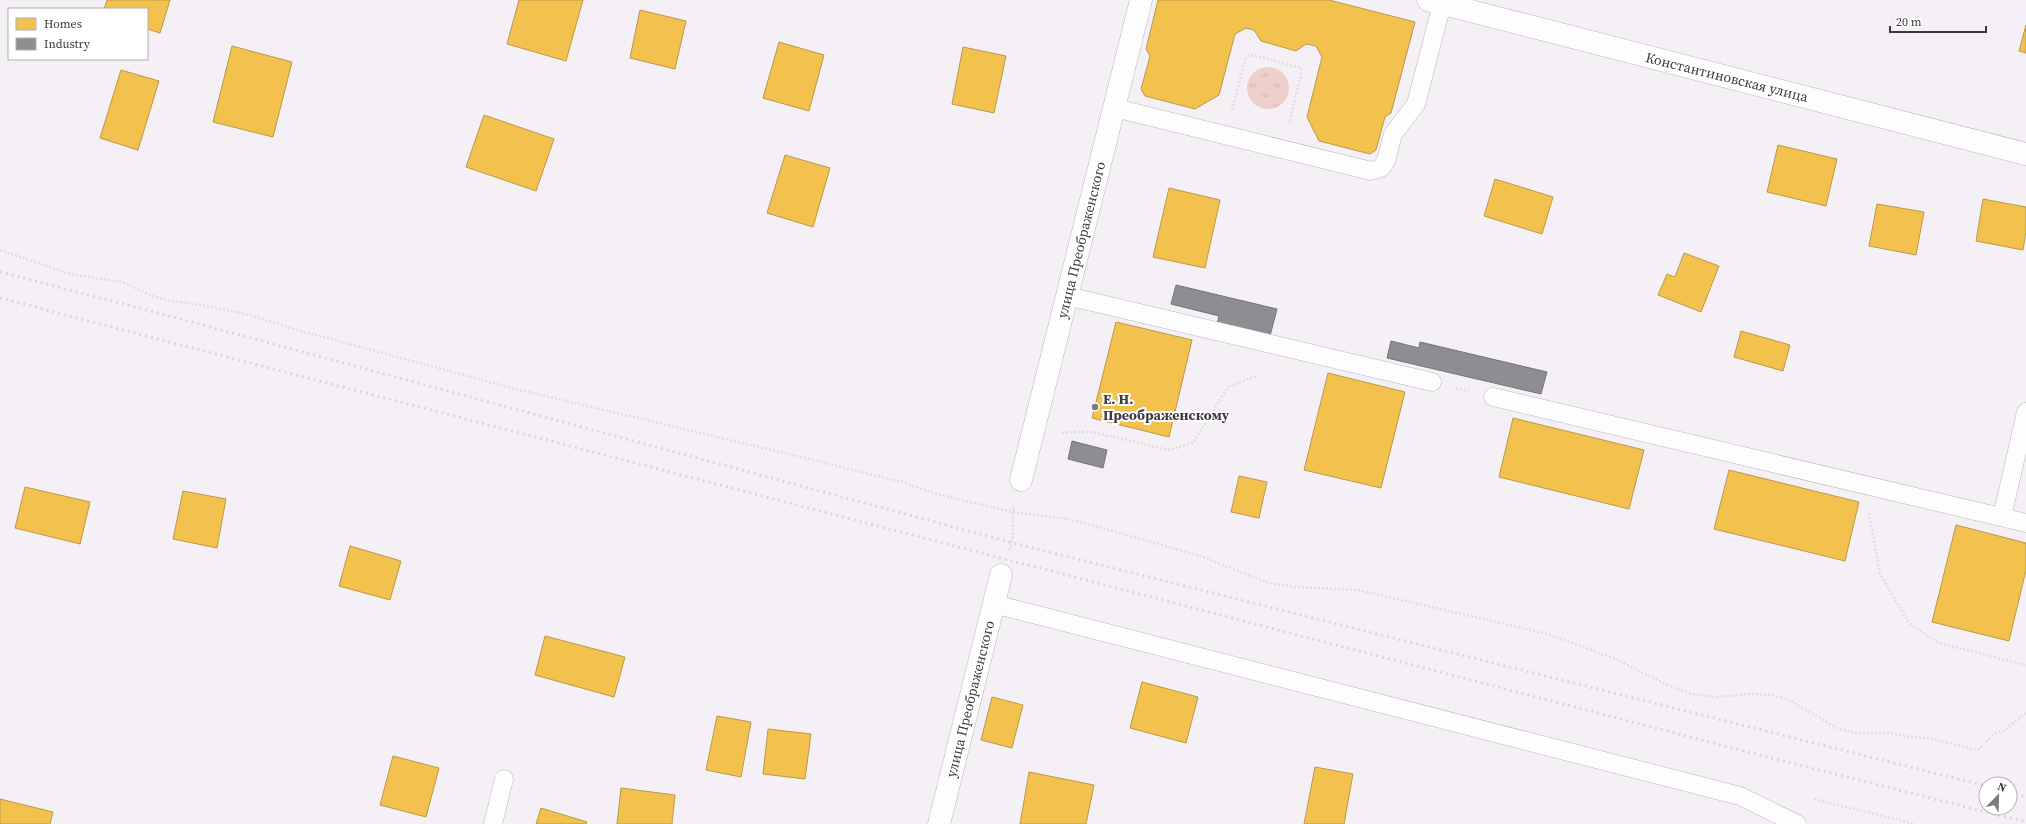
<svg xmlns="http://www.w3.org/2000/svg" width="2026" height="824" font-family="'Source Serif 4',serif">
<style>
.grass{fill:url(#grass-tufts)}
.homes{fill:#f2c14e;stroke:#bb9849}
.industry{fill:#8d8d92;stroke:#757478}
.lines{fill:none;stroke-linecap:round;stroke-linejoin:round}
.service-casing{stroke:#bab6ba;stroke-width:19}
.minor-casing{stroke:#bab6ba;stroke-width:23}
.path{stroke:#dfdedf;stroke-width:2.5;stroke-dasharray:2 2;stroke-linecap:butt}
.service{stroke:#fefdfe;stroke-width:18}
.minor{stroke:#fefdfe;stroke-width:22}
.rail{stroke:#d8d7d8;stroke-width:3;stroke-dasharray:2 4;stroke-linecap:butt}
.poi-dot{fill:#7d797d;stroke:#fff;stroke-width:1.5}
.labels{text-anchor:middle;stroke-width:4;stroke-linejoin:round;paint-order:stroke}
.street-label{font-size:14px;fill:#3c393c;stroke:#fff}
.poi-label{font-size:14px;font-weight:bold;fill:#3c393c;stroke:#fff;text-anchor:start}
</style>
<defs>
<pattern id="grass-tufts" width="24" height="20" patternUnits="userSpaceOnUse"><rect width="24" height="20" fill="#edd0cc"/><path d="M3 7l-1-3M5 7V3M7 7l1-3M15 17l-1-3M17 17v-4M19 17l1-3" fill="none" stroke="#ccb3b0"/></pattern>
</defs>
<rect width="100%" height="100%" fill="#f5f0f5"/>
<circle class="grass" cx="1268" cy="88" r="21"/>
<g class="homes">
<polygon points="107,0 170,0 160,33 147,29 147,9 104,9"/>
<polygon points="519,0 583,0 566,61 507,44"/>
<polygon points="1158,0 1329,0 1415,22 1391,113 1385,117 1376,150 1370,154 1319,141 1307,117 1322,57 1316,46 1306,44 1296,51 1261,41 1254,30 1246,28 1235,34 1219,95 1195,109 1145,96 1141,89 1150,56 1146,49"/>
<polygon points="640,10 686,21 675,69 630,58"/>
<polygon points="2026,25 2026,53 2019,51"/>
<polygon points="779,42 824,55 809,111 763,98"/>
<polygon points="232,46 292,62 273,137 213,122"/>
<polygon points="963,47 1006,56 994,113 952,104"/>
<polygon points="121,70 159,81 138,150 100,138"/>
<polygon points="484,115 554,139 536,191 466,167"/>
<polygon points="1778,145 1837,159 1826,206 1767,192"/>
<polygon points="785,155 830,168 813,227 767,213"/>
<polygon points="1495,179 1553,197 1542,234 1484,216"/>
<polygon points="1169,188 1220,200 1205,268 1153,257"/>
<polygon points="1983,199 2026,207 2026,231 2023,250 1976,241"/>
<polygon points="1877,204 1924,212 1916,255 1869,246"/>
<polygon points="1684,253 1719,266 1701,312 1658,295 1667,274 1675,277"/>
<polygon points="1116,322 1192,340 1169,437 1092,418"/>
<polygon points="1741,331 1790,345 1783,371 1734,357"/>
<polygon points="1328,373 1405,392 1381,488 1304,470"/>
<polygon points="1513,418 1644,450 1629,509 1499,477"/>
<polygon points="1729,470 1859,502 1845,561 1714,529"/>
<polygon points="1239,476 1267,482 1259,518 1231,512"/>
<polygon points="25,487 90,502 80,544 15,528"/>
<polygon points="183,491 226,499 217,548 173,539"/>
<polygon points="1956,525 2026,543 2026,570 2009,641 1932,622"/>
<polygon points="350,546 401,561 390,600 339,586"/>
<polygon points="545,636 625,657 614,697 535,675"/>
<polygon points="1142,682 1198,697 1186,743 1130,728"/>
<polygon points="992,697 1023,705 1012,748 981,740"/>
<polygon points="717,716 751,722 741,777 706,770"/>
<polygon points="768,729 811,734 805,779 763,774"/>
<polygon points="393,756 439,768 426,817 380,805"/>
<polygon points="1315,767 1353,774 1344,824 1304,824"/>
<polygon points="1029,772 1094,785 1086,824 1020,824"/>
<polygon points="621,788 675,795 672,824 617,824"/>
<polygon points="0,799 53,812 50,824 0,824"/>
<polygon points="541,808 587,822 586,824 536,824"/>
</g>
<g class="industry">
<polygon points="1176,285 1277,309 1270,336 1217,324 1219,316 1171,304"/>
<polygon points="1391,341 1419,348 1420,342 1547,372 1541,394 1387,358"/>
<polygon points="1072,441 1107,450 1103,468 1068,459"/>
</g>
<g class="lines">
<defs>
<g id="service">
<polyline points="1115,108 1371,171 1381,168 1386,161 1393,134 1416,104 1442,4"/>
<polyline points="1067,296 1432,382"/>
<polyline points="1493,397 2026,523"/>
<polyline points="2002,517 2026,412"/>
<polyline points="994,604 1740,796 1797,824"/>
<polyline points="493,824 504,779"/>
</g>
<g id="minor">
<polyline points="1428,0 2026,154"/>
<polyline points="1021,480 1141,0"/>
<polyline points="939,824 1001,575"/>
</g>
</defs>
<use href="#service" class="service-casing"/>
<use href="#minor" class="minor-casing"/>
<g class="path">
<polyline points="1232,110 1245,60 1248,56 1253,55 1301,68 1301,74 1289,124"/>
<polyline points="0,250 70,274 123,282 150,295 166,300 206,306 251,315 290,328 516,389 793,455 902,482 933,493 1012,512 1068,519 1095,526 1200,556 1269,583 1295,587 1358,590 1548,634 1618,660 1665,684 1691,694 1715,697 1751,694 1772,695 1789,700 1837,728 1854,733 1889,733 1910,737 1928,738 1978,750 1994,734 2003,731 2026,713"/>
<polyline points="1456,388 1469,391"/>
<polyline points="1062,433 1069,432 1093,432 1169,450 1193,443 1228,387 1256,376"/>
<polyline points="1869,513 1880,574 1909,623 1939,643 2026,665"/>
<path d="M1009 550C1016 536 1010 520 1014 506"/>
<polyline points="1814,799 1914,824"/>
</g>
<use href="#service" class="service"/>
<use href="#minor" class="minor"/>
<g class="rail">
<polyline points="0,272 158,313 1013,543 1986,786"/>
<polyline points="0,298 1771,758 2026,822"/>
<polyline points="2010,793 2026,797"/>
</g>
</g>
<circle class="poi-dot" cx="1095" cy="407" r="4"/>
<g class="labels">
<g class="street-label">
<text transform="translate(1727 77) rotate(14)" y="5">Константиновская улица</text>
<text transform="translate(1081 240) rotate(-76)" y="5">улица Преображенского</text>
<text transform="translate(970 699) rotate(-76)" y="5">улица Преображенского</text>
</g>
<g class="poi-label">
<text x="1103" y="404">Е. Н.<tspan x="1103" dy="16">Преображенскому</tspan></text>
</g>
</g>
<rect x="8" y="8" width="140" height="52" fill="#ffffff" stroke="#b1b0b1"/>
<rect x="16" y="18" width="20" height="12" fill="#f2c14e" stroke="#b1b0b1"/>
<text x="44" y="28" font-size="12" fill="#3c393c">Homes</text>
<rect x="16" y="38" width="20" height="12" fill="#8d8d92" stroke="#b1b0b1"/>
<text x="44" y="48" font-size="12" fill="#3c393c">Industry</text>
<g transform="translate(1998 796) rotate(23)"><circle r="19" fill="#ffffff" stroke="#b1b0b1"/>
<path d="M0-3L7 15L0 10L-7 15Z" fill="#7d797d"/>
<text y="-6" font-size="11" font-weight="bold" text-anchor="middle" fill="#3c393c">N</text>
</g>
<path d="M1890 26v6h96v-6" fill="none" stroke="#3c393c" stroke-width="2"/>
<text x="1896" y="26" font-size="12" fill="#3c393c" stroke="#ffffff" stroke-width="3" paint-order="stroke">20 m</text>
</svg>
